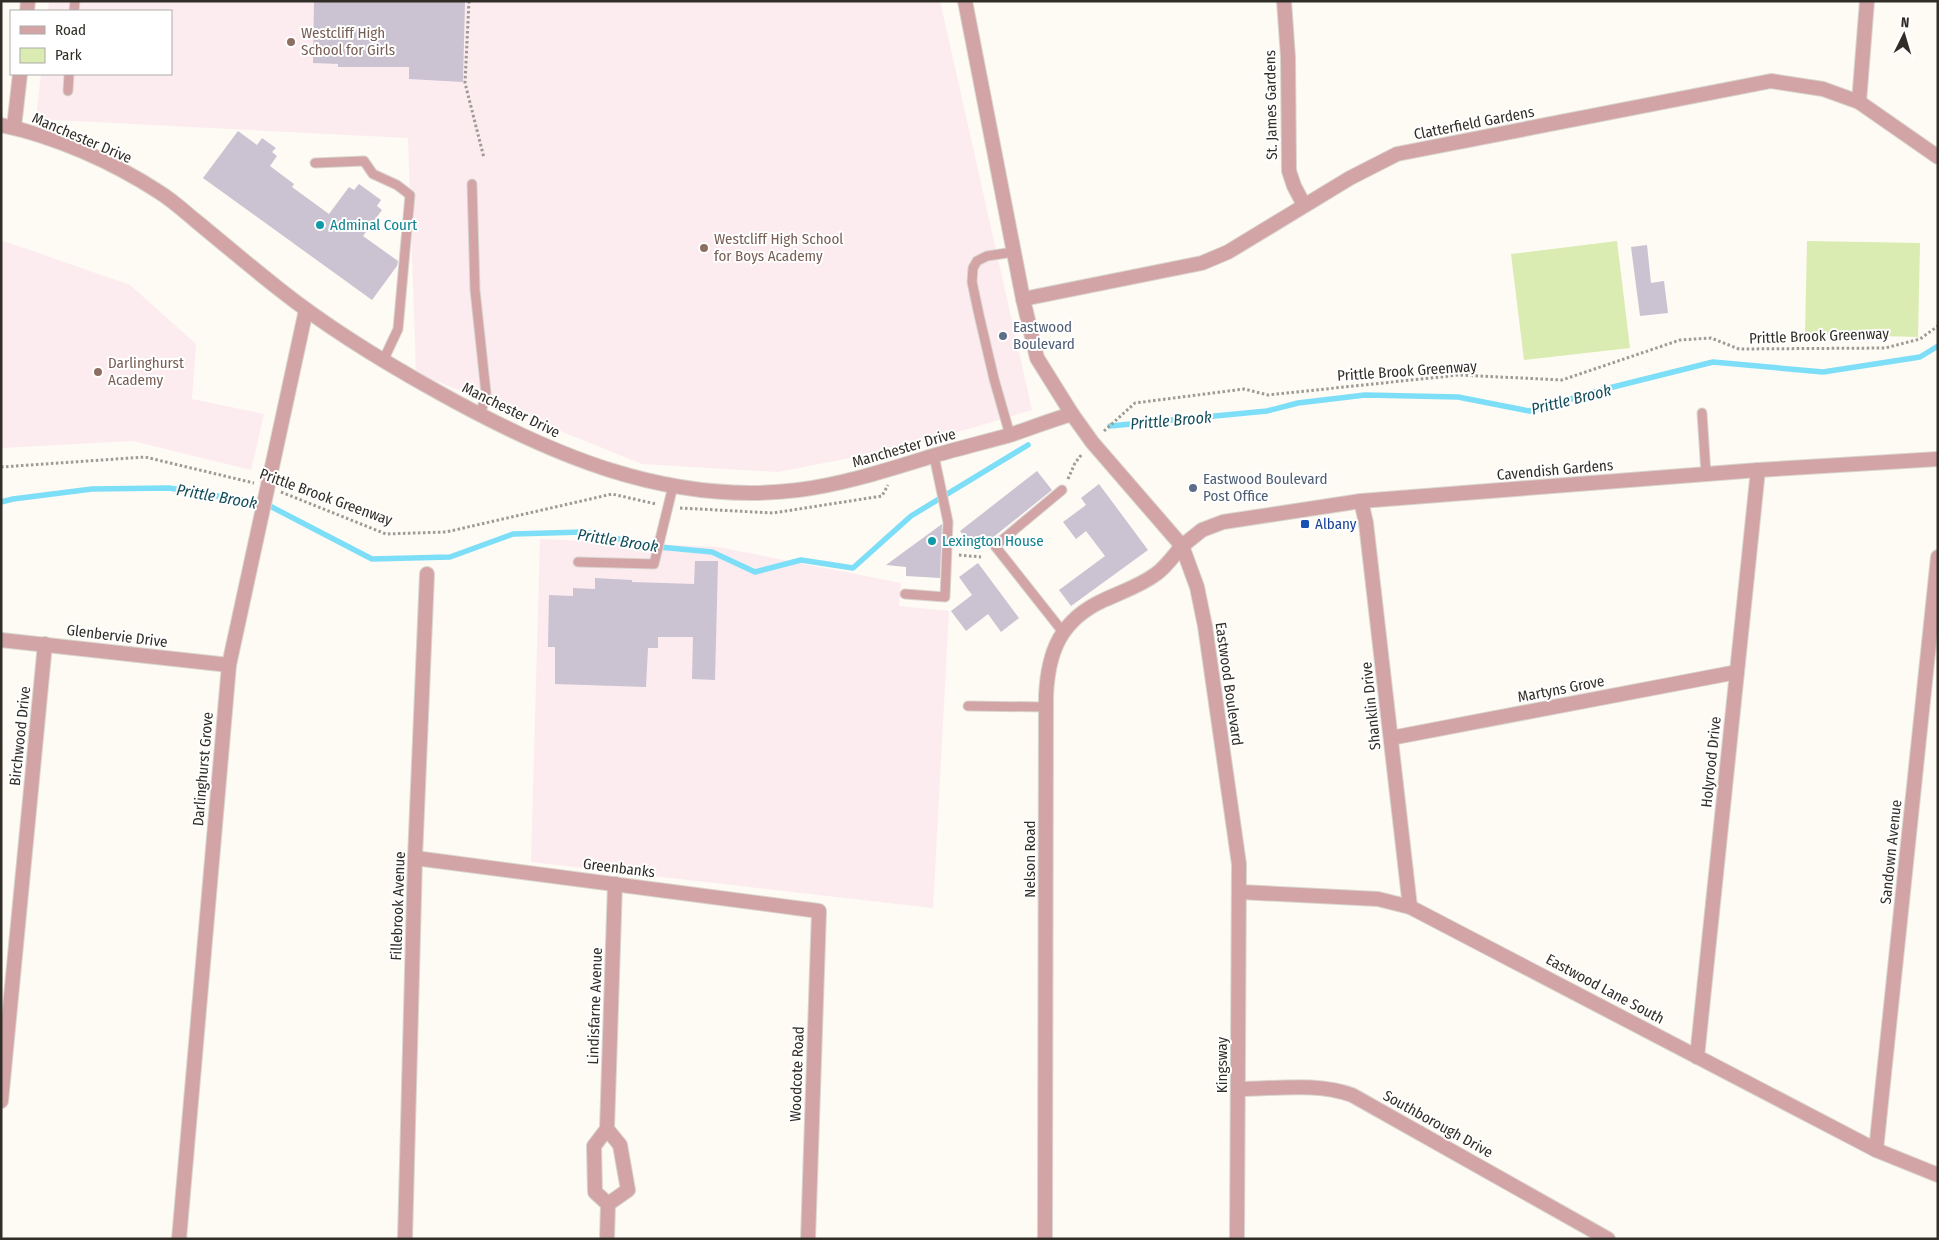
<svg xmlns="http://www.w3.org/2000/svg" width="1939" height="1240" font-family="'Fira Sans Condensed',sans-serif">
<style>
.education{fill:#fcecef}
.green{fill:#daecb2}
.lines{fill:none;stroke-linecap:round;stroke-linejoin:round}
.stream{stroke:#7ddef7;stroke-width:5.5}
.building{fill:#cbc3d2}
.service-casing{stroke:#d9d5cf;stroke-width:11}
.minor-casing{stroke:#d9d5cf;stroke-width:16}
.tertiary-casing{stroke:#d9d5cf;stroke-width:16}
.path{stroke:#9e9a94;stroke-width:3;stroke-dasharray:2.5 2.5;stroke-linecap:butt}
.service{stroke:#d2a4a6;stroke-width:9}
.minor{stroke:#d2a4a6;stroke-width:14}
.tertiary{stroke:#d2a4a6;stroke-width:14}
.education-dot{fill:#8d6e63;stroke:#fff;stroke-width:2}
.culture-dot{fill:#0f9aa8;stroke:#fff;stroke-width:2}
.service-dot{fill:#5c6f8a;stroke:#fff;stroke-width:2}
.transit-dot{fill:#1a4fb4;stroke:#fff;stroke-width:2}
.labels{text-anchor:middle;stroke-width:4;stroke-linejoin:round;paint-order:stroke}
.education-label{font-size:15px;fill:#785e54;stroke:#fff;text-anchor:start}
.street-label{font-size:15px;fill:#312e28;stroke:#fff}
.culture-label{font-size:15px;fill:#0d838f;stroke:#fff;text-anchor:start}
.service-label{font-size:15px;fill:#4e5e75;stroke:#fff;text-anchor:start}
.transit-label{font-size:15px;fill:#164399;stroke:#fff;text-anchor:start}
.water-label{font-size:16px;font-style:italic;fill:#134d5a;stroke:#fff}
</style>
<rect width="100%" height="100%" fill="#fefaf4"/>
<g class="education">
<polygon points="49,1 940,1 1032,410 907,447 778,472 642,464 416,373 408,138 36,119 41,74 171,74 171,11 48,11"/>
<polygon points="1,240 130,285 196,344 192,399 264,414 251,470 133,441 1,448"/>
<polygon points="540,539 718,547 901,583 899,606 949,611 933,908 531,862"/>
</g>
<g class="green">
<polygon points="1617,241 1630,348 1524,360 1511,254"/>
<polygon points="1807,241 1920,243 1918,337 1805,334"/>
</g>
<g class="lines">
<g class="stream">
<polyline points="1110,426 1267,411 1298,403 1365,395 1458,397 1529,411 1605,389 1713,362 1823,372 1920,357 1938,346"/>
<polyline points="1,502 13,499 92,489 169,488 266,504 372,559 450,557 513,534 583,532 659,547 712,552 755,572 801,560 853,568 911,516 1028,445"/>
</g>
</g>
<g class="building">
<polygon points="314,1 465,1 463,82 409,79 409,67 338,67 338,64 313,63"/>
<polygon points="238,131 257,145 262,138 276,148 272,152 277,156 270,166 294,184 292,187 329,214 349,187 354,190 359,184 381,200 377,206 382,210 363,236 398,261 397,266 372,300 203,178"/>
<polygon points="1647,245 1651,283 1664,281 1668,313 1640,316 1631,247"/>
<polygon points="1037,471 1052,490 976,551 960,531"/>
<polygon points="1099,484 1148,550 1071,606 1059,590 1105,556 1086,531 1076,539 1063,522 1086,505 1081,498"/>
<polygon points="942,524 940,578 906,576 906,567 886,565"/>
<polygon points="695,561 718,561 715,680 692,679 693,637 658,637 658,648 648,648 646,687 555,684 555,647 548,647 549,595 573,596 573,588 595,589 595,578 632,580 632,582 694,584"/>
<polygon points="978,563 1019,618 1001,632 988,614 966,631 951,611 972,595 959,577"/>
</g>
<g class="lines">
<defs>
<g id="service">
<polyline points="74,11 75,1"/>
<polyline points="68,91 69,74"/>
<polyline points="315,163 364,161 373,174 397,185 410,195 398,329 383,361"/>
<polyline points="472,184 475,290 486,393 480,416"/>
<polyline points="1702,413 1706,474"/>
<polyline points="1010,435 994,379 979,315 972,282 973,268 977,261 987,256 1014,252"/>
<polyline points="1062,490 995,546 1063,632"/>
<polyline points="578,562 654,564 673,486"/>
<polyline points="905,594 945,597 948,522 934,456"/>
<polyline points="968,706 1046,707"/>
</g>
<g id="minor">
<polyline points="1284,1 1288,57 1289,171 1294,186 1304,205"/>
<polyline points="27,11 28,1"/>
<polyline points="1859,102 1867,1"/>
<polyline points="14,127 20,74"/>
<polyline points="1023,299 1202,263 1228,252 1350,178 1397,154 1771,81 1823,89 1859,102 1938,157"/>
<polyline points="1361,501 1366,523 1410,907"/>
<polyline points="1,640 229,665"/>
<polyline points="1391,738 1737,672"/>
<polyline points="415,858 819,911 808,1239"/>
<polyline points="1240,892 1378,899 1410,907 1876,1150 1938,1175"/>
<polyline points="1697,1057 1758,470"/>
<path d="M1238 1089C1275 1089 1317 1082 1352 1095L1608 1239"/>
<polyline points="1,1101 45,644"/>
<polyline points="607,1129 615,884"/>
<polyline points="1876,1150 1938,557"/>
<polyline points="179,1239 229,665 306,310"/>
<polyline points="405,1239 415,858 427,574"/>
<polyline points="607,1239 608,1204 595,1192 594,1146 607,1129 620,1145 628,1190 608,1204"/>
<path d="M1045 1239 1046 696C1048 652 1060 620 1104 600 1121 592 1140 586 1156 574 1166 567 1174 555 1182 546L1197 587 1205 626 1239 864 1237 1239"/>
</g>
<g id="tertiary">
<polyline points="965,1 1023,299 1037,358 1072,414 1092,442 1182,546 1202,530 1223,522 1361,501 1758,470 1938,459"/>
<path d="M1 125C55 136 113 162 159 192 172 200 184 211 196 221 224 244 251 267 279 289 328 328 382 361 438 392 549 454 667 506 798 490 845 484 890 469 936 455 960 448 985 442 1010 435 1031 428 1051 420 1072 414"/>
</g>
</defs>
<use href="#service" class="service-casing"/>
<use href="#minor" class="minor-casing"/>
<use href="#tertiary" class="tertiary-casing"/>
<g class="path">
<polyline points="469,1 465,83 484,158"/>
<polyline points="1104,431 1135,403 1244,389 1268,395 1459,375 1562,380 1680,340 1711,338 1739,349 1885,348 1920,339 1938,326"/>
<polyline points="1,467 145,457 254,483"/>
<polyline points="1068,479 1075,463 1082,454"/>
<polyline points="281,492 386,534 446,532 612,494 656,504"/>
<polyline points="680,508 773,513 882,496 888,485"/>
<polyline points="959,555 981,557"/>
</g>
<use href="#service" class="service"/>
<use href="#minor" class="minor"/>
<use href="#tertiary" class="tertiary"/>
</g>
<g class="education-dot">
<circle cx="291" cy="42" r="5"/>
<circle cx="704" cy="248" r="5"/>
<circle cx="98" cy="372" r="5"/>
</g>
<g class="culture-dot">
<circle cx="320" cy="225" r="5"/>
<circle cx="932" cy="541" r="5"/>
</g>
<g class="service-dot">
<circle cx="1003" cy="336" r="5"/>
<circle cx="1193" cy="488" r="5"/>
</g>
<rect class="transit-dot" x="1300" y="519" width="10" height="10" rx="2.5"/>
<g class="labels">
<g class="education-label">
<text x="301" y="38">Westcliff High<tspan x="301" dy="17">School for Girls</tspan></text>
<text x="714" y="244">Westcliff High School<tspan x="714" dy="17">for Boys Academy</tspan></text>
<text x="108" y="368">Darlinghurst<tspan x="108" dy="17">Academy</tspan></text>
</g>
<g class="street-label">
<text transform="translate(1271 105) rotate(-91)" y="5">St. James Gardens</text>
<text transform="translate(1474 123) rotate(-11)" y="5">Clatterfield Gardens</text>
<text transform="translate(82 138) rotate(23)" y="5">Manchester Drive</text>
<text transform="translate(1819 336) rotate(-2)" y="5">Prittle Brook Greenway</text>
<text transform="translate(1407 371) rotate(-4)" y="5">Prittle Brook Greenway</text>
<text transform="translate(511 410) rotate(26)" y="5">Manchester Drive</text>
<text transform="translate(904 448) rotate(-16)" y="5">Manchester Drive</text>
<text transform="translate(1555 470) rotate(-5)" y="5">Cavendish Gardens</text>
<text transform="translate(326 497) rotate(20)" y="5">Prittle Brook Greenway</text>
<text transform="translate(117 636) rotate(7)" y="5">Glenbervie Drive</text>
<text transform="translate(1229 684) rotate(82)" y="5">Eastwood Boulevard</text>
<text transform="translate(1561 689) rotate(-11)" y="5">Martyns Grove</text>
<text transform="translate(1371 706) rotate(-96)" y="5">Shanklin Drive</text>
<text transform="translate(20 736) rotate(-84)" y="5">Birchwood Drive</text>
<text transform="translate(1711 762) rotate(-84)" y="5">Holyrood Drive</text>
<text transform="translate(203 769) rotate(-85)" y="5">Darlinghurst Grove</text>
<text transform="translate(1891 852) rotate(-84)" y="5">Sandown Avenue</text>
<text transform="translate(1030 859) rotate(-90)" y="5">Nelson Road</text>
<text transform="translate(619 868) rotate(7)" y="5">Greenbanks</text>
<text transform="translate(398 906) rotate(-88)" y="5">Fillebrook Avenue</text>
<text transform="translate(1605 989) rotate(28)" y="5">Eastwood Lane South</text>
<text transform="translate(595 1006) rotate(-88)" y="5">Lindisfarne Avenue</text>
<text transform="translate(1222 1065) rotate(-90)" y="5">Kingsway</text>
<text transform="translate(797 1074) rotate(-88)" y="5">Woodcote Road</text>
<text transform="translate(1438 1124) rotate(29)" y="5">Southborough Drive</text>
</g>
<g class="culture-label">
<text x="330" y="230">Adminal Court</text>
<text x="942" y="546">Lexington House</text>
</g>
<g class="service-label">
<text x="1013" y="332">Eastwood<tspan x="1013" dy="17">Boulevard</tspan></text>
<text x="1203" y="484">Eastwood Boulevard<tspan x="1203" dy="17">Post Office</tspan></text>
</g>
<g class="transit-label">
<text x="1315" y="529">Albany</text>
</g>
<g class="water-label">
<text transform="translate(1571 399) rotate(-14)" y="6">Prittle Brook</text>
<text transform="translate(1171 420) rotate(-5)" y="6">Prittle Brook</text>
<text transform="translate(217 496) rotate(10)" y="6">Prittle Brook</text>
<text transform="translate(618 540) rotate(9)" y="6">Prittle Brook</text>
</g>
</g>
<rect width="1939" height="1240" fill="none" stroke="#312e28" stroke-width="5"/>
<rect x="10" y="10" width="162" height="65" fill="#ffffff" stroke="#adaba9"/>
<rect x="20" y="26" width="25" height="8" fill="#d2a4a6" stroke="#adaba9"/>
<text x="55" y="35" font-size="15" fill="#312e28">Road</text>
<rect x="20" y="48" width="25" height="15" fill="#daecb2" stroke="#adaba9"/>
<text x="55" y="60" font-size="15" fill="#312e28">Park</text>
<g transform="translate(1904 35) rotate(5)" stroke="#ffffff" stroke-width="4" paint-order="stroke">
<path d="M0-4L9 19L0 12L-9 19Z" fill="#312e28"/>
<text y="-8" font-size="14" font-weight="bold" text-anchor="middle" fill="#312e28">N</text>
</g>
</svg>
